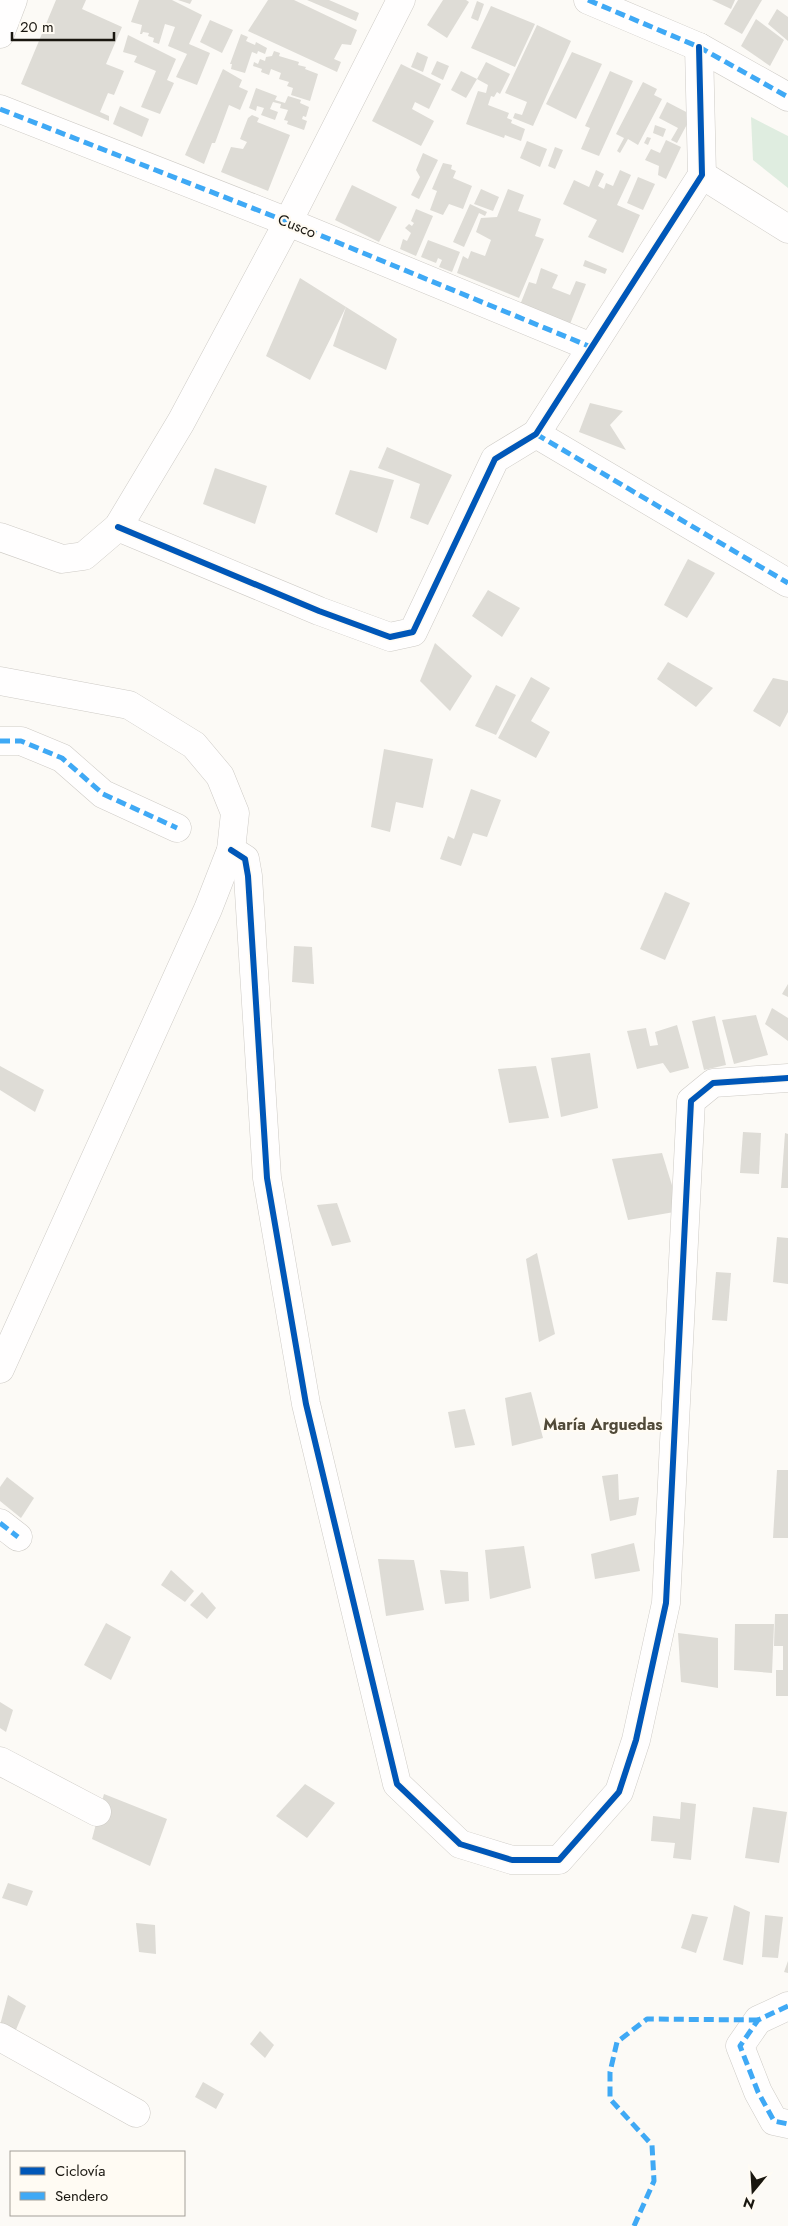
<svg xmlns="http://www.w3.org/2000/svg" width="788" height="2226" font-family="Jost,sans-serif">
<style>
.green{fill:#dfede0}
.building{fill:#dedcd6}
.lines{fill:none;stroke-linecap:round;stroke-linejoin:round}
.street-casing{stroke:#cecbc6;stroke-width:29}
.secondary-casing{stroke:#cecbc6;stroke-width:29}
.street{stroke:#fffefe;stroke-width:28}
.secondary{stroke:#fffefe;stroke-width:28}
.quiet{stroke:#3fa9f5;stroke-width:5;stroke-dasharray:10 5;stroke-linecap:butt}
.cycleway-casing{stroke:#fffbf3;stroke-width:9}
.cycleway{stroke:#0057b8;stroke-width:6}
.labels{text-anchor:middle;stroke-width:4.5;stroke-linejoin:round;paint-order:stroke}
.street-label{font-size:15px;fill:#19160f;stroke:#fffbf3}
.neighbourhood-label{font-size:16px;font-weight:bold;fill:#514a39;stroke:#fffbf3}
</style>
<rect width="100%" height="100%" fill="#fcfaf6"/>
<polygon class="green" points="751,117 788,136 788,188 753,160"/>
<g class="building">
<polygon points="56,0 86,0 82,9 122,27 106,64 124,71 114,95 108,93 100,112 109,116 109,121 21,84"/>
<polygon points="139,0 172,0 202,15 189,44 210,53 197,85 176,77 187,54 168,46 175,27 165,24 159,44 153,42 154,38 148,36 149,33 143,32 142,34 140,34 142,25 131,22"/>
<polygon points="178,0 192,0 190,4"/>
<polygon points="268,0 294,0 357,30 351,45 342,44 334,59 341,62 337,72 248,31"/>
<polygon points="307,0 329,0 359,13 356,21"/>
<polygon points="443,0 466,0 469,2 447,38 427,25"/>
<polygon points="712,0 735,0 731,9"/>
<polygon points="738,0 762,0 742,34 724,24"/>
<polygon points="477,1 484,4 478,21 471,18"/>
<polygon points="491,6 535,24 515,67 471,48"/>
<polygon points="777,9 788,17 788,41 768,24"/>
<polygon points="756,19 784,40 770,66 741,46"/>
<polygon points="210,20 233,30 222,53 200,42"/>
<polygon points="537,25 571,41 533,126 513,118 515,113 522,115 527,102 505,93"/>
<polygon points="241,34 248,37 246,41 255,45 256,42 267,48 265,54 258,51 257,54 252,52 245,73 231,69 232,64 230,64"/>
<polygon points="128,35 176,59 167,80 174,83 160,114 141,107 156,71 134,62 137,56 123,52"/>
<polygon points="274,51 280,53 279,56 299,62 298,65 306,67 305,69 318,74 310,101 291,95 293,88 287,86 289,82 279,79 281,73 271,69 269,75 261,72 262,69 253,66 254,62 258,64 260,59 265,61 266,57 272,56"/>
<polygon points="417,52 428,57 423,72 411,67"/>
<polygon points="572,52 602,64 576,119 546,104"/>
<polygon points="437,61 449,66 443,80 431,74"/>
<polygon points="486,62 510,74 500,94 497,92 494,97 491,96 488,105 509,113 507,118 512,120 511,123 525,129 521,141 505,135 504,138 466,124 478,91 486,93 488,85 477,79"/>
<polygon points="401,64 441,84 429,109 415,102 412,109 434,121 421,146 372,121"/>
<polygon points="223,69 242,80 239,87 248,91 240,110 229,105 215,143 212,143 204,164 185,155"/>
<polygon points="461,71 477,79 466,98 451,90"/>
<polygon points="610,71 633,81 599,156 581,149 590,128 585,126"/>
<polygon points="643,82 657,89 654,95 662,99 638,145 628,139 620,153 617,151 624,138 616,134"/>
<polygon points="256,88 277,96 275,100 285,103 288,96 301,100 300,103 309,107 306,117 303,116 302,119 307,121 304,130 287,124 288,121 284,120 288,110 280,108 281,104 273,102 270,109 278,112 275,120 261,115 264,108 257,106 256,111 249,108"/>
<polygon points="667,102 692,115 677,143 671,140 678,128 659,118"/>
<polygon points="120,106 149,119 142,137 113,124"/>
<polygon points="252,115 259,118 257,122 290,135 268,191 221,172 231,147 243,149 247,142 240,139 248,118"/>
<polygon points="655,125 666,129 663,137 653,133"/>
<polygon points="647,137 651,138 648,145 644,143"/>
<polygon points="666,140 681,147 666,179 658,175 659,166 645,160 651,149 660,153"/>
<polygon points="527,141 547,149 540,167 520,158"/>
<polygon points="555,147 563,150 555,169 548,166"/>
<polygon points="423,153 438,160 419,199 411,195 420,177 416,170"/>
<polygon points="443,163 452,165 451,169 456,171 453,178 472,186 463,209 449,204 443,215 430,210 437,191 432,189"/>
<polygon points="596,170 604,174 598,186 604,189 606,183 613,186 620,170 631,175 617,205 640,215 623,253 588,237 597,220 563,204 574,180 589,187"/>
<polygon points="638,177 655,184 643,210 627,203"/>
<polygon points="352,185 397,207 379,242 335,220"/>
<polygon points="481,189 499,197 493,211 474,204"/>
<polygon points="508,189 524,195 518,211 541,219 535,236 544,239 519,298 457,273 463,256 468,259 471,251 485,256 491,240 476,232 481,218 497,217"/>
<polygon points="470,204 487,212 485,216 479,213 464,247 453,242"/>
<polygon points="416,209 433,216 416,256 400,249 403,239 407,241 411,233 405,228 409,224 412,226 414,223 411,221"/>
<polygon points="428,240 460,252 452,272 439,267 442,260 438,258 436,263 421,257"/>
<polygon points="585,260 607,269 605,274 583,266"/>
<polygon points="541,268 558,275 552,288 570,295 576,281 586,284 570,324 520,305 529,282 536,284"/>
<polygon points="300,278 397,339 386,370 333,346 346,307 310,380 266,356"/>
<polygon points="590,403 623,411 610,425 626,450 579,432"/>
<polygon points="387,447 452,475 428,525 410,518 420,484 378,468"/>
<polygon points="215,468 267,486 255,524 203,504"/>
<polygon points="350,470 394,480 377,533 335,514"/>
<polygon points="688,559 715,573 687,618 664,605"/>
<polygon points="488,590 520,608 502,637 472,616"/>
<polygon points="435,643 472,676 450,711 420,681"/>
<polygon points="668,662 713,688 696,707 657,679"/>
<polygon points="531,677 550,688 531,721 550,732 536,758 498,738"/>
<polygon points="773,678 788,681 788,712 780,727 753,711"/>
<polygon points="496,685 516,695 496,735 475,726"/>
<polygon points="384,749 433,759 423,808 396,802 390,832 371,827"/>
<polygon points="471,789 501,800 487,837 473,833 461,866 440,859 448,836 454,839"/>
<polygon points="665,892 690,903 665,960 640,949"/>
<polygon points="294,946 312,947 314,984 292,982"/>
<polygon points="788,984 788,997 782,994"/>
<polygon points="772,1008 788,1018 788,1041 765,1024"/>
<polygon points="756,1015 768,1055 734,1064 722,1020"/>
<polygon points="715,1016 726,1065 704,1070 692,1021"/>
<polygon points="677,1025 689,1068 670,1073 663,1063 637,1069 627,1031 646,1028 650,1046 658,1045 655,1032"/>
<polygon points="590,1053 598,1108 561,1117 551,1058"/>
<polygon points="0,1066 44,1090 35,1112 0,1090"/>
<polygon points="536,1066 549,1118 509,1123 498,1069"/>
<polygon points="743,1132 761,1133 759,1174 740,1173"/>
<polygon points="785,1133 788,1134 788,1188 781,1188"/>
<polygon points="662,1153 680,1211 628,1220 612,1159"/>
<polygon points="337,1203 351,1242 332,1246 317,1205"/>
<polygon points="777,1237 788,1238 788,1284 773,1282"/>
<polygon points="537,1253 555,1334 539,1342 526,1259"/>
<polygon points="716,1272 731,1273 727,1321 712,1320"/>
<polygon points="531,1392 543,1438 512,1446 505,1398"/>
<polygon points="465,1409 475,1445 455,1448 448,1412"/>
<polygon points="777,1470 788,1470 788,1538 773,1538"/>
<polygon points="618,1474 619,1500 639,1497 636,1515 610,1521 602,1476"/>
<polygon points="7,1477 34,1498 21,1518 0,1501 0,1487"/>
<polygon points="634,1543 640,1571 595,1579 591,1554"/>
<polygon points="524,1546 531,1588 490,1599 485,1550"/>
<polygon points="378,1559 414,1560 424,1610 386,1616"/>
<polygon points="171,1570 194,1591 185,1602 161,1585"/>
<polygon points="440,1570 468,1572 469,1601 445,1604"/>
<polygon points="202,1592 216,1608 207,1619 190,1605"/>
<polygon points="775,1614 788,1614 788,1696 776,1696 776,1670 783,1670 783,1646 774,1646"/>
<polygon points="106,1623 131,1637 111,1680 84,1665"/>
<polygon points="735,1624 774,1624 772,1673 734,1670"/>
<polygon points="678,1633 718,1638 718,1688 681,1682"/>
<polygon points="0,1702 13,1710 6,1732 0,1728"/>
<polygon points="305,1784 335,1803 307,1838 276,1816"/>
<polygon points="104,1794 167,1819 150,1866 92,1839"/>
<polygon points="681,1802 696,1804 691,1860 673,1858 675,1843 651,1841 653,1816 680,1819"/>
<polygon points="753,1807 787,1812 779,1863 745,1858"/>
<polygon points="8,1883 33,1891 27,1906 2,1898"/>
<polygon points="734,1905 750,1912 743,1965 723,1960"/>
<polygon points="692,1914 708,1917 696,1953 681,1948"/>
<polygon points="765,1915 783,1917 778,1958 762,1957"/>
<polygon points="136,1923 155,1925 156,1954 139,1952"/>
<polygon points="788,1961 788,1973 784,1972"/>
<polygon points="8,1995 26,2006 15,2032 0,2025"/>
<polygon points="260,2031 274,2045 265,2058 250,2044"/>
<polygon points="203,2082 224,2094 216,2109 195,2097"/>
</g>
<g class="lines">
<defs>
<g id="street">
<polyline points="588,0 699,47 788,97"/>
<polyline points="0,109 288,222 591,347"/>
<polyline points="702,175 788,229"/>
<polyline points="536,434 788,583"/>
<polyline points="118,527 319,611 390,637 413,632 495,459 536,434 702,175 699,47"/>
<polyline points="0,537 62,559 84,556 118,527 181,422 288,222 401,0"/>
<polyline points="0,741 21,741 62,758 103,794 177,828"/>
<polyline points="231,850 245,859 248,876 267,1178 306,1404 397,1784 460,1844 512,1860 559,1860 619,1792 636,1740 666,1603 691,1101 713,1083 788,1078"/>
<polyline points="0,1523 18,1537"/>
<polyline points="0,1761 97,1812"/>
<polyline points="788,2006 758,2020 740,2046 758,2092 774,2121 788,2124"/>
<polyline points="0,2037 136,2113"/>
</g>
<g id="secondary">
<polyline points="0,34 13,0"/>
<polyline points="0,681 129,705 194,745 220,776 235,813 231,850 208,909 0,1369"/>
</g>
</defs>
<use href="#street" class="street-casing"/>
<use href="#secondary" class="secondary-casing"/>
<use href="#street" class="street"/>
<use href="#secondary" class="secondary"/>
<g class="quiet">
<polyline points="588,0 699,47 788,97"/>
<polyline points="0,109 288,222 591,347"/>
<polyline points="536,434 788,583"/>
<polyline points="0,741 21,741 62,758 103,794 177,828"/>
<polyline points="0,1523 18,1537"/>
<polyline points="788,2006 758,2020 740,2046 758,2092 774,2121 788,2124"/>
<polyline points="634,2226 654,2181 652,2145 610,2099 610,2072 617,2042 647,2019 758,2020"/>
</g>
<defs>
<g id="cycleway">
<polyline points="118,527 319,611 390,637 413,632 495,459 536,434 702,175 699,47"/>
<polyline points="231,850 245,859 248,876 267,1178 306,1404 397,1784 460,1844 512,1860 559,1860 619,1792 636,1740 666,1603 691,1101 713,1083 788,1078"/>
</g>
</defs>
<use href="#cycleway" class="cycleway-casing"/>
<use href="#cycleway" class="cycleway"/>
</g>
<g class="labels">
<g class="street-label">
<text transform="translate(297 226) rotate(22)" y="5">Cusco</text>
</g>
<g class="neighbourhood-label">
<text x="603" y="1430">María Arguedas</text>
</g>
</g>
<rect x="10" y="2151" width="175" height="65" fill="#fffbf3" stroke="#a39f98"/>
<rect x="20" y="2167" width="25" height="8" fill="#0057b8" stroke="#a39f98"/>
<text x="55" y="2176" font-size="15" fill="#19160f">Ciclovía</text>
<rect x="20" y="2192" width="25" height="8" fill="#3fa9f5" stroke="#a39f98"/>
<text x="55" y="2201" font-size="15" fill="#19160f">Sendero</text>
<g transform="translate(753 2191) rotate(198)" stroke="#fffbf3" stroke-width="4" paint-order="stroke">
<path d="M0-4L9 19L0 12L-9 19Z" fill="#19160f"/>
<text y="-8" font-size="14" font-weight="bold" text-anchor="middle" fill="#19160f">N</text>
</g>
<path d="M12 32v8h102v-8" fill="none" stroke="#19160f" stroke-width="2.5"/>
<text x="20" y="32" font-size="15" fill="#19160f" stroke="#fffbf3" stroke-width="4" paint-order="stroke">20 m</text>
</svg>
